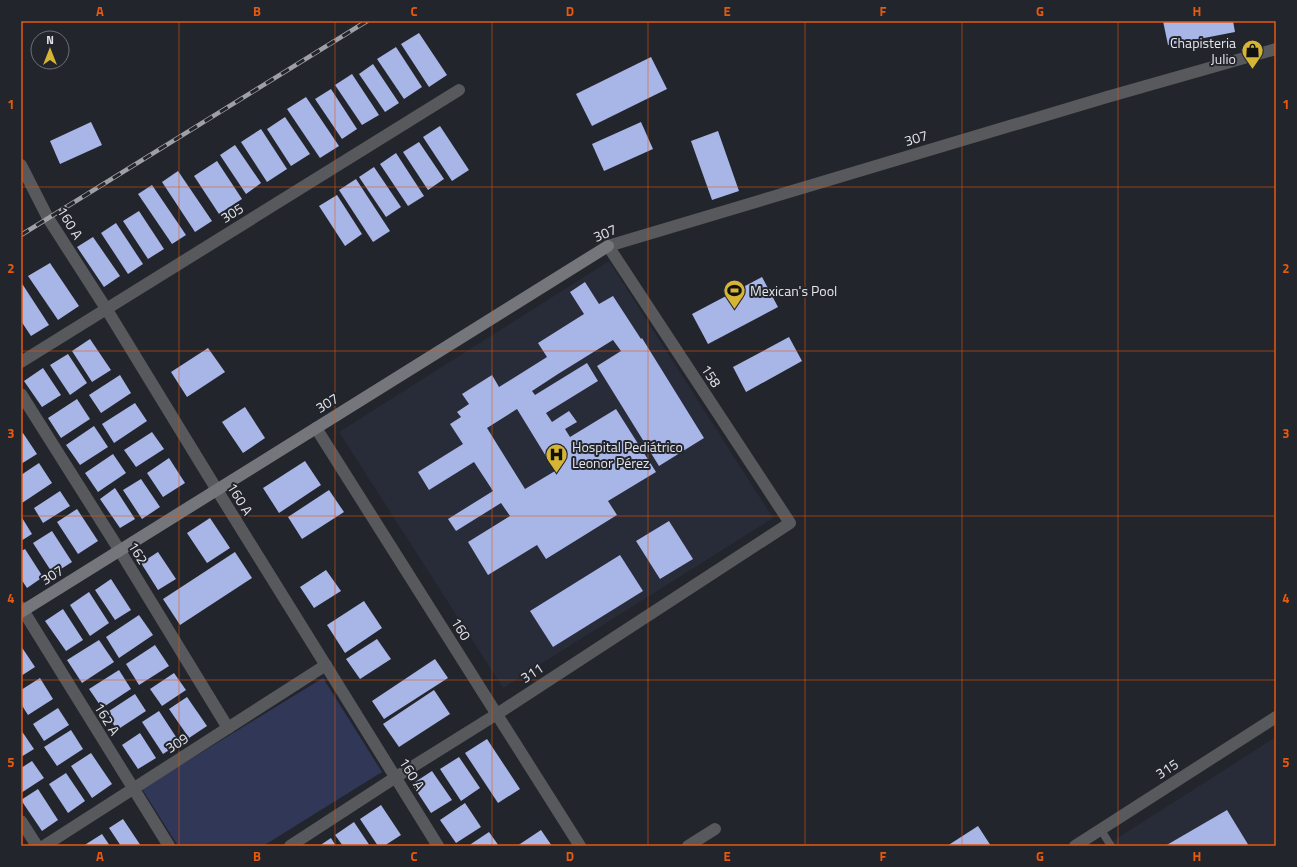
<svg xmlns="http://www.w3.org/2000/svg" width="1297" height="867" font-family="'Titillium Web',sans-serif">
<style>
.built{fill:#282b38}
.green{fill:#303757}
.building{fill:#a8b5e7;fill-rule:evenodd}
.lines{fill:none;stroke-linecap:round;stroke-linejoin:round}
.lane{stroke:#58595c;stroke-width:8}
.street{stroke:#58595c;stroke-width:12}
.secondary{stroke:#74767c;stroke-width:12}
.rail-casing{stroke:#9ea0a6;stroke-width:4.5}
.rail{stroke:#23252c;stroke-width:3;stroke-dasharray:9;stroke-linecap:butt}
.grid{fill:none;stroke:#e8590c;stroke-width:1;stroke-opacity:0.55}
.labels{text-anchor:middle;stroke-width:4;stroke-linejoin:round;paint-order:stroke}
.poi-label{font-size:14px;fill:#e3e5ea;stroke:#23252c;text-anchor:start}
.street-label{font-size:14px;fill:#e3e5ea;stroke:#23252c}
.neatline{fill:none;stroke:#e8590c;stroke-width:1.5}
.grid-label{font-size:13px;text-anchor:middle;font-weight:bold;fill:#e8590c}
</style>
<rect width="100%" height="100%" fill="#23252c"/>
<g class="built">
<polygon points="609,261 773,518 503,688 339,432"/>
<polygon points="1276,737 1276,846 1105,846"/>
</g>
<polygon class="green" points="323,678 382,772 263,846 178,846 142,789"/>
<g class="building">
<polygon points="1163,21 1233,21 1235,32 1168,45"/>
<polygon points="419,33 447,75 429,87 401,44"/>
<polygon points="396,47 422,87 404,99 377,59"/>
<polygon points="651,57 667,89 592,126 576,94"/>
<polygon points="373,64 399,103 385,112 359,74"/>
<polygon points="352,74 379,115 362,125 335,85"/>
<polygon points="331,89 357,129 342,139 315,99"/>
<polygon points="306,97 339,146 320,158 287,109"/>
<polygon points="285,117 310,154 291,166 267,129"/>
<polygon points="91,122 102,145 60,164 50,141"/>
<polygon points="641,122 653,149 604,171 592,144"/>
<polygon points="440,126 469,170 452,181 423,137"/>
<polygon points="261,129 287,169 267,182 241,142"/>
<polygon points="718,131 739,191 712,200 691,141"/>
<polygon points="419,142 444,179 428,190 403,152"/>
<polygon points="235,145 261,183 246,194 220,155"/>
<polygon points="396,153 424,196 408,206 380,164"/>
<polygon points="217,161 242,199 219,214 194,176"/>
<polygon points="374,167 401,207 386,217 359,177"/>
<polygon points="178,171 212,221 195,232 162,182"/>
<polygon points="356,179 390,231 373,242 339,190"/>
<polygon points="152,185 186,235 172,244 138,194"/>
<polygon points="337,195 362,234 345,246 319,206"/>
<polygon points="139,211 164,249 148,259 123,221"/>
<polygon points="116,223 143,264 128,274 101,233"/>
<polygon points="93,237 120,276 104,287 77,247"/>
<polygon points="50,263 79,306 58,320 28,276"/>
<polygon points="762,277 778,307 708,344 692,314"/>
<polygon points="21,282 49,325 31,336 21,321"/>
<path d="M585 282 599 304 613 296 641 339 642 338 704 438 659 466 597 366 621 351 613 340 558 374 532 391 535 395 587 363 598 381 546 413 552 422 569 411 577 422 565 429 570 437 616 409 656 472 608 501 617 515 546 559 537 545 488 575 468 542 510 516 501 503 456 531 448 519 493 491 474 462 429 490 418 472 463 444 450 424 461 417 457 412 469 404 462 394 492 375 499 387 547 357 538 343 584 314 570 292ZM517 409 555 471 525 489 487 428Z"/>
<polygon points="789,337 802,361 746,392 733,367"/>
<polygon points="90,339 111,370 92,382 72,351"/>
<polygon points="208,348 225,372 187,397 171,372"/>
<polygon points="68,354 87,383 70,395 50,365"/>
<polygon points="43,368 61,395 42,407 24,381"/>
<polygon points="120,375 131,393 101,413 89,395"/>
<polygon points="77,399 90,419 61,438 48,418"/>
<polygon points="135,403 147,421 114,443 102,424"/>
<polygon points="245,407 265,438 243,453 222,422"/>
<polygon points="94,426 108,447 80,465 66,445"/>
<polygon points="152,432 164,449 136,467 124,450"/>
<polygon points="23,433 37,454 21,464 21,435"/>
<polygon points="113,454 126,473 98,492 85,473"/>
<polygon points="169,458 185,483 163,497 147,473"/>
<polygon points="305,461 321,485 279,513 263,488"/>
<polygon points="39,463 52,483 22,503 21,501 21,475"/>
<polygon points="141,479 160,507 142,519 123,490"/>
<polygon points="115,488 135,519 120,528 100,499"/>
<polygon points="329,490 344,512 302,539 288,517"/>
<polygon points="60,491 70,506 43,523 34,508"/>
<polygon points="77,509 98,541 78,554 57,522"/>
<polygon points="21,516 32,534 21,541"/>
<polygon points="210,518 230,548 207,563 187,533"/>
<polygon points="669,521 693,559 660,579 636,541"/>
<polygon points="52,531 72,562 53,574 33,543"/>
<polygon points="25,549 43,577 27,588 21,579 21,551"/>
<polygon points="158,552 176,579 158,590 141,563"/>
<polygon points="235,552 252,578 180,625 163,599"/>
<polygon points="620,555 643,591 553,647 530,611"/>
<polygon points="326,570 341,591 314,608 300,587"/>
<polygon points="111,579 131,610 115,620 95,590"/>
<polygon points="89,592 109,623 90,636 70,605"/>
<polygon points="364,601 382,628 345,653 327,625"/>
<polygon points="63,609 83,640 66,651 45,621"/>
<polygon points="139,615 153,635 119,658 106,637"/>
<polygon points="377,639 391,659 360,679 346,659"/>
<polygon points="99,640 114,662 82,683 67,660"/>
<polygon points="155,645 169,666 139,685 126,664"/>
<polygon points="21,646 35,667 21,676"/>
<polygon points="435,659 448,678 384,719 372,701"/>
<polygon points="119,670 131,689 102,708 89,689"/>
<polygon points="174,673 186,690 162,706 150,689"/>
<polygon points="40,678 53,699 28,715 21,704 21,690"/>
<polygon points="434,690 450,714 399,747 383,724"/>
<polygon points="135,694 146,711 117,730 106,713"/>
<polygon points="187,697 207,726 189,738 169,709"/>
<polygon points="58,708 69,725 44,741 33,724"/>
<polygon points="159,711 180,743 163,754 142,722"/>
<polygon points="21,730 34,749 21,757"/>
<polygon points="71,730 83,749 57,766 44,747"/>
<polygon points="140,733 156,758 138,769 122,745"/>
<polygon points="487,739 520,789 498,803 465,753"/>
<polygon points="91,753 112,784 92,798 71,766"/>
<polygon points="459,757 480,788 461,801 440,769"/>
<polygon points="32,761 44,778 21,793 21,768"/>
<polygon points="432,771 452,800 431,813 412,784"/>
<polygon points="66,773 85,801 68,813 49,784"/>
<polygon points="38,789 58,820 42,831 21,800"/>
<polygon points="465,803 481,827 456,843 440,820"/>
<polygon points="381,805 401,835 384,846 378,846 360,819"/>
<polygon points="1227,810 1249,846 1165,846"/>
<polygon points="123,819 141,846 121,846 109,828"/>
<polygon points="354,822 370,846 343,846 335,835"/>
<polygon points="978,826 991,846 947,846"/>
<polygon points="541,830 552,846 517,846"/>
<polygon points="489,832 499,846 468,846"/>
<polygon points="102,834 110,846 83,846"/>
<polygon points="331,838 336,846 319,846"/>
</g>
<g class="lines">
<polyline class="lane" points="1101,830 1111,846"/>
<g class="street">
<polyline points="21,165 48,218 107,310 217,490 438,846"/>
<polyline points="21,362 459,90"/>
<polyline points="21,394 120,551 228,728"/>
<polyline points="316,428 580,846"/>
<polyline points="21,607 169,846"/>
<polyline points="21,821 37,846"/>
<polyline points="44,846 326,665"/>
<polyline points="290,846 396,777 497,714 790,523 608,246 1107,97 1276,49"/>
<polyline points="688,846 715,829"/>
<polyline points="1075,846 1276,717"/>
</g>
<polyline class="secondary" points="21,612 608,246"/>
<defs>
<polyline id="rail" points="21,235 367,21"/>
</defs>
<use href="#rail" class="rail-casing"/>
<use href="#rail" class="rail"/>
</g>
<path class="grid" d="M179 21V846M335 21V846M492 21V846M648 21V846M805 21V846M962 21V846M1118 21V846M21 187H1276M21 351H1276M21 516H1276M21 680H1276"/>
<defs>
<symbol id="shop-pin" viewBox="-11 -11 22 30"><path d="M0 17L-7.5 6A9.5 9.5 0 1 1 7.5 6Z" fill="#d6b534" stroke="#23252c"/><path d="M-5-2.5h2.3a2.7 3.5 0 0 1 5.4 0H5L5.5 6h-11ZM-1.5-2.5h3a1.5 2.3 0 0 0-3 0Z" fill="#111"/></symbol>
<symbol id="stadium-pin" viewBox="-11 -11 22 30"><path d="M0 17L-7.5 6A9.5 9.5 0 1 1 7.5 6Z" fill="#d6b534" stroke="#23252c"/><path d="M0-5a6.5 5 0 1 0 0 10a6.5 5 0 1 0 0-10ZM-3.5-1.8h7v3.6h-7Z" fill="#111"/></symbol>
<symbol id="hospital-pin" viewBox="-11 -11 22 30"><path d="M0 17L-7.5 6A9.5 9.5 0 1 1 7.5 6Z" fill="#d6b534" stroke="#23252c"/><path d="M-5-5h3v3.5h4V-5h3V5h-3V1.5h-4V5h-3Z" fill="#111"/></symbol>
</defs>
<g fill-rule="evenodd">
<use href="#shop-pin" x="1240" y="38" width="25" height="34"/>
<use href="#stadium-pin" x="722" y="278" width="25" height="34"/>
<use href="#hospital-pin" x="544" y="442" width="25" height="34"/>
</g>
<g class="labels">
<g class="poi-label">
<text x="1236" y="48" text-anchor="end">Chapisteria<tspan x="1236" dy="16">Julio</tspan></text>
<text x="750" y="296">Mexican's Pool</text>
<text x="572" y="452">Hospital Pediátrico<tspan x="572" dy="16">Leonor Pérez</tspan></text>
</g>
<g class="street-label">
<text transform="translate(916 138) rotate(-17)" y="5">307</text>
<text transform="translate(232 213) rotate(-32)" y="5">305</text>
<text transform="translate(70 223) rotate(58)" y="5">160 A</text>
<text transform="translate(605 233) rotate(-23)" y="5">307</text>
<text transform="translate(711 376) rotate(57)" y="5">158</text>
<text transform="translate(327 403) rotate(-32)" y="5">307</text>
<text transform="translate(240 499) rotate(58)" y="5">160 A</text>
<text transform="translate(138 553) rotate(58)" y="5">162</text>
<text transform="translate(52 575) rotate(-32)" y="5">307</text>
<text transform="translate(461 629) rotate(58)" y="5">160</text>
<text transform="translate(532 673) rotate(-33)" y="5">311</text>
<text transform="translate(107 719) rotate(58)" y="5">162 A</text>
<text transform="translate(177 743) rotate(-33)" y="5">309</text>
<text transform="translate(1167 769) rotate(-33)" y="5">315</text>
<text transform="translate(412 774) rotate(58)" y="5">160 A</text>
</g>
</g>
<rect width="1297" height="867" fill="none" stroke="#23252c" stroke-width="44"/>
<g transform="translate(50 50)"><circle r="19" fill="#23252c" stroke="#707278"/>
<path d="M0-3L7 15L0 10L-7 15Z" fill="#d6b534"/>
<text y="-6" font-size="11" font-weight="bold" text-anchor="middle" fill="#e3e5ea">N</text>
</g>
<rect x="22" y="22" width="1253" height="823" class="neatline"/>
<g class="grid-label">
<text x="100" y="16">A</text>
<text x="257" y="16">B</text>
<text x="414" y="16">C</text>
<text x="570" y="16">D</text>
<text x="727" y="16">E</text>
<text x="883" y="16">F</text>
<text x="1040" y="16">G</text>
<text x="1197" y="16">H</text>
<text x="11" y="109">1</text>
<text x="1286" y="109">1</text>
<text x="11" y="273">2</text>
<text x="1286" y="273">2</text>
<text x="11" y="438">3</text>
<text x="1286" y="438">3</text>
<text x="11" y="603">4</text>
<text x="1286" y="603">4</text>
<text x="11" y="767">5</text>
<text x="1286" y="767">5</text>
<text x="100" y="861">A</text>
<text x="257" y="861">B</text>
<text x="414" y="861">C</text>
<text x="570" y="861">D</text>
<text x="727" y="861">E</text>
<text x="883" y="861">F</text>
<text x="1040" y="861">G</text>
<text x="1197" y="861">H</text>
</g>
</svg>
